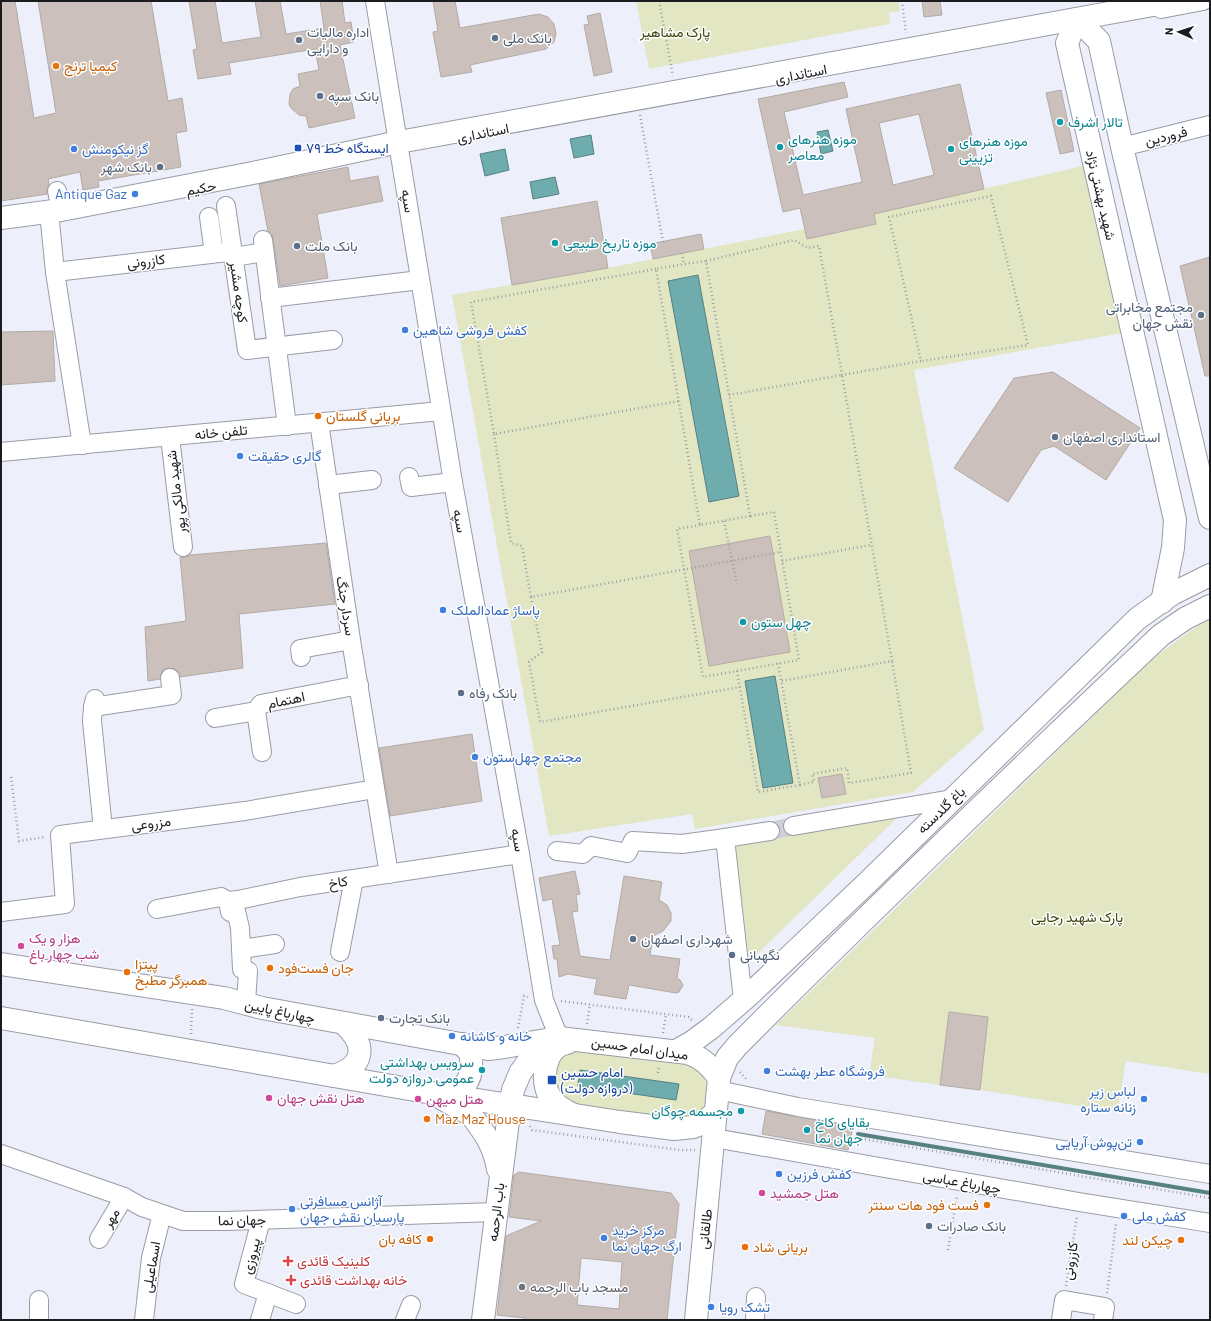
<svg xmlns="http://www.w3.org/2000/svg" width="1211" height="1321" font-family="Barlow,Vazirmatn,sans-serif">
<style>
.green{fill:#e2e6c2}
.water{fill:#6eacae;stroke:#558183}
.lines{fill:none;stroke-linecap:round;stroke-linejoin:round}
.stream{stroke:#558183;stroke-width:4}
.building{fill:#cbc0bb;stroke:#b4aaa5;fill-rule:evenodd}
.minor-tunnel{stroke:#ced0d9;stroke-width:18;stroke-dasharray:18 9;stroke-linecap:butt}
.minor-casing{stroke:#999ca5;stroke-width:20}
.major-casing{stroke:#999ca5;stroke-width:24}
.path{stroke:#9d9fa6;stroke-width:2.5;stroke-dasharray:1 3;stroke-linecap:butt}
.minor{stroke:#fff;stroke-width:18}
.major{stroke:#fff;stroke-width:22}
.service-dot{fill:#5c6f8a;stroke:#fff;stroke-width:1.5}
.food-dot{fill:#e8710a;stroke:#fff;stroke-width:1.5}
.culture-dot{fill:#0f9aa8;stroke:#fff;stroke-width:1.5}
.transit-dot{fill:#1a4fb4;stroke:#fff;stroke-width:1.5}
.shop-dot{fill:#3f7fe0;stroke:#fff;stroke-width:1.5}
.hotel-dot{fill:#d1479c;stroke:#fff;stroke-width:1.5}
.health-dot{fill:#e0444e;stroke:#fff;stroke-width:1.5}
.worship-dot{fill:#6b7280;stroke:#fff;stroke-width:1.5}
.labels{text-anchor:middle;stroke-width:3;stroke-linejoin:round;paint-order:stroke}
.service-label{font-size:14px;fill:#4e5e75;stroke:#fff;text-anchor:start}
.park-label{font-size:14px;fill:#40430b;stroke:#fff}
.food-label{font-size:14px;fill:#c56008;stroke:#fff;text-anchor:start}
.street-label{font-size:14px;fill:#1b1c1f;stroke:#fff}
.culture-label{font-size:14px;fill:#0d838f;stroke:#fff;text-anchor:start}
.transit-label{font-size:14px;fill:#164399;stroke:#fff;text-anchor:start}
.shop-label{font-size:14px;fill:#366cbe;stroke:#fff;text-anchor:start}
.hotel-label{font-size:14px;fill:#b23c85;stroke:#fff;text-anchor:start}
.health-label{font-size:14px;fill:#be3a42;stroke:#fff;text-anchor:start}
.worship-label{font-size:14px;fill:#5b616d;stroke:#fff;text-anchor:start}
</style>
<rect width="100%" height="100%" fill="#edf0fa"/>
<g class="green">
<polygon points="636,1 899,1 900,11 889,13 890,24 649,69"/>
<polygon points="1083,166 1122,333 914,370 984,730 913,792 695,829 692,814 549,836 452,295 608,268 805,229 807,239 876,224 874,214"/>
<polygon points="1210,620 1210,1074 1126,1061 1117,1112 980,1090 988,1017 949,1012 940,1085 869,1075 875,1038 776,1025 1151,660 1200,624"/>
<polygon points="900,815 749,962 735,844"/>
<path d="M571 1050 682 1061C686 1063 690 1064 694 1066 699 1069 703 1075 705 1081 712 1099 703 1112 687 1121L573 1107 557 1094 555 1064 563 1055Z"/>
</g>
<g class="water">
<polygon points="828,130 833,151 821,154 817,132"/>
<polygon points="591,135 594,154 574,158 570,139"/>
<polygon points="505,149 509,170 485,176 480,154"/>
<polygon points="555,177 559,194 533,199 530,182"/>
<polygon points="698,275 739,496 709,502 668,281"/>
<polygon points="775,676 793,783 763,788 745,681"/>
<polygon points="580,1070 679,1084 676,1100 578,1086"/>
</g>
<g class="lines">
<polyline class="stream" points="858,1134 1210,1193"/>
</g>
<g class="building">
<polygon points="1,1 15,1 34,118 56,113 38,1 151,1 168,101 182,98 187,131 176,133 181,167 98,181 99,187 83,190 80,172 48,179 49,184 47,188 47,194 1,201"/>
<polygon points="189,1 215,1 222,43 261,37 255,1 280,1 286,34 324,28 320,1 342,1 345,23 351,22 354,42 340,45 355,118 309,128 306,116 299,115 291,108 289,104 290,94 293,89 300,86 298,74 319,70 315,49 229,63 231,74 198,79 193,50 197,49"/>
<polygon points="433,1 455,1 460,28 539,14 548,17 554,24 556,34 554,42 546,49 470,65 472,72 441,77 433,32 438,31"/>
<polygon points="922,1 940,1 942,15 924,17"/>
<polygon points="600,13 612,72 594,76 584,25 589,24 587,16"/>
<path d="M844 82 848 97 784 112 803 195 862 182 846 109 960 84 984 189 874 214 876 224 807 239 800 208 783 212 758 99ZM919 114 934 175 893 185 879 123Z"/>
<polygon points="1061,90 1074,151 1060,154 1046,93"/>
<polygon points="348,167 350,181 378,176 383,201 317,214 328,278 280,286 273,239 272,234 268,231 259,184"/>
<polygon points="597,201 608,268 512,285 501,218"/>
<polygon points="701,234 704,249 653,259 650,244"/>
<polygon points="1210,257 1210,376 1205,376 1180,266"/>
<polygon points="53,331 55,381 1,385 1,332"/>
<polygon points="1053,372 1140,428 1106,480 1054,446 1041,450 1008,502 954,468 1014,378"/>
<polygon points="770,536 790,652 709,666 689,551"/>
<polygon points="326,543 335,604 239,614 243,668 180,677 179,672 174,669 168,668 164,669 161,674 160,679 148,681 145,627 186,621 180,557 185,557 190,555"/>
<polygon points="472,734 482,801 390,816 379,748"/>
<polygon points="842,774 846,794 822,798 818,778"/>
<polygon points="575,871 580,894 576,895 578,911 572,912 580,956 610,960 624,876 662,882 659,900 667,905 671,913 671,921 663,931 653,936 650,955 680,959 677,978 680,980 683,985 679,992 676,993 629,985 626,999 594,994 597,979 568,974 559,977 557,959 554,959 552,946 560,945 552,899 543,901 539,878"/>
<polygon points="949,1012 988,1017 980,1090 940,1085"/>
<polygon points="766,1111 853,1127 848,1150 762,1134"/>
<path d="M519 1172 671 1193 679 1204 667 1320H525V1318L497 1315 506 1236 541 1221 509 1217 514 1175ZM581 1258 622 1262 619 1309 577 1305Z"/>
</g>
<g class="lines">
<polyline class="minor-tunnel" points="770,831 793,826"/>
<defs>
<g id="minor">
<polyline points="375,1 453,482 520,854 544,1000 559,1038"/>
<polyline points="1161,9 1203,1"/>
<polyline points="1122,147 1210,125"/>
<polyline points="57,191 61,210"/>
<polyline points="226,206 247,350 333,340"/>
<polyline points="49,212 55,272 82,445"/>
<polyline points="209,217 214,253"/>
<polyline points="263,240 287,426"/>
<polyline points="55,272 228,252 234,257 264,252"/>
<polyline points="270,298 420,280"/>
<polyline points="319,422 351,640 389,874"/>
<polyline points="170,437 183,547"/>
<polyline points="1,452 441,411"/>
<polyline points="409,477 411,487 453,482"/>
<polyline points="328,485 372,480"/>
<polyline points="301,657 300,649 351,640"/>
<polyline points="95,699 93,707 92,721 103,829"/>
<polyline points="93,707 172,695 170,678"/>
<polyline points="256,711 262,752"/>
<polyline points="215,718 256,711 261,704 359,685"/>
<polyline points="793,826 952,799"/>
<polyline points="557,851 583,854 591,846 627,853 633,841 682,844 725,838"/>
<polyline points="228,901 230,912 236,911 240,928 242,969 248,971 246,1004"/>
<polyline points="157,909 221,897 228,901 238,900 300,887 520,854"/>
<polyline points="1,912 65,904 60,835 245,811 375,789"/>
<polyline points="241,949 275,944"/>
<polyline points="340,952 354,879"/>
<polyline points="743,1000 725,838 770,831"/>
<polyline points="718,1090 798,1107 1210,1174"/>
<polyline points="714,1138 1079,1202 1210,1223"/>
<polyline points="1,1154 124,1197 142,1207 183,1221 226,1221 496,1212"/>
<polyline points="261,1220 244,1284 296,1304"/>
<polyline points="99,1239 124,1197"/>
<polyline points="39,1320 39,1300"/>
<polyline points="144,1320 151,1258 162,1214"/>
<polyline points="260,1320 268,1293"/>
<polyline points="405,1320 411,1305"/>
<polyline points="755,1320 756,1297"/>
<polyline points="1061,1320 1064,1300 1105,1307 1103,1320"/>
</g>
<g id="major">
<polyline points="1,218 61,210 253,173 399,142 1175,1"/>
<polyline points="1162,602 1173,548 1175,520 1067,43 1077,19 1099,41 1122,147 1210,518"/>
<polyline points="1,964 224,998 262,1008 488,1049 504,1047 552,1039"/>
<polyline points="1,1018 432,1093 620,1122 674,1129 693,1127 701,1124 716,1112"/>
<path d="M567 1043C544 1047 540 1080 550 1097 555 1105 564 1110 572 1114"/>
<polyline points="676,1051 692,1042 711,1028 748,996 868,882 1137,619 1172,594 1210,575"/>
<path d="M334 1076C365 1066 367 1045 344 1024"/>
<path d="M719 1078 727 1058 737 1046C876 906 1018 770 1161 635L1186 618 1210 606"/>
<path d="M447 1095C470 1086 472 1078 471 1054L462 1044"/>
<path d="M441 1098 471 1115C485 1133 494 1146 498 1169"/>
<path d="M483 1320 510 1105 513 1090 520 1073 530 1059 540 1048 559 1038 688 1053C703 1058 710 1066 719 1078L696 1320"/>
</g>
</defs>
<use href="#minor" class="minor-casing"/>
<use href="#major" class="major-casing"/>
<g class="path">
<polyline points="659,1 673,76"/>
<polyline points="902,1 906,33"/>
<polyline points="640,115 663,242"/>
<polyline points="682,253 684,264 706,261 750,516 700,525 656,269 684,264"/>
<polyline points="706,261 794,240 808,248 819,246 842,375 921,361 889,217 991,196 1028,345 921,361"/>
<polyline points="656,269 471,302 494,434 679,401"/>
<polyline points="729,395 842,375 892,661 781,681"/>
<polyline points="494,434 511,543 522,546 531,597 781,552"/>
<polyline points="724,521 737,584"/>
<polyline points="700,525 677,529 703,677 799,660 774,512 750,516"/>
<polyline points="782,561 871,545"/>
<polyline points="531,597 542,652 529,662 540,722 740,687"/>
<polyline points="737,671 758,792 800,785 778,663"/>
<polyline points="11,777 19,841 45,837"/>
<polyline points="800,785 814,782 812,774 847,768 849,783 911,773 892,661"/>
<polyline points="561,1001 689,1017 692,1020"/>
<polyline points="587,1024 590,1004"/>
<polyline points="518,1028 524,996 528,997"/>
<polyline points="663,1033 666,1014"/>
<polyline points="191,1034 192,1009"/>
<polyline points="740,1072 747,1080"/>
<polyline points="658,1073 659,1066"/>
<polyline points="530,1126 532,1130 680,1150 695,1150"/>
<polyline points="857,1138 1210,1198"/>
<polyline points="948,1250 957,1196"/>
<polyline points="1066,1286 1077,1216"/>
<polyline points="1107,1293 1116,1223"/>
</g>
<use href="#minor" class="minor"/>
<use href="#major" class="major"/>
</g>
<g class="service-dot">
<circle cx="495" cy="38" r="4"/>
<circle cx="299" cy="40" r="4"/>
<circle cx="320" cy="96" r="4"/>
<circle cx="160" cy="167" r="4"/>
<circle cx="297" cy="246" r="4"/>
<circle cx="1201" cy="315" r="4"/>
<circle cx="1055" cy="437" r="4"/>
<circle cx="461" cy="693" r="4"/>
<circle cx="633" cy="939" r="4"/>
<circle cx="732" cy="955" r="4"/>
<circle cx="381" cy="1018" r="4"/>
<circle cx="929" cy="1226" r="4"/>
</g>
<g class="food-dot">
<circle cx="56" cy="66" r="4"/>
<circle cx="318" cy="416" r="4"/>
<circle cx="270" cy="968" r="4"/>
<circle cx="127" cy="972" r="4"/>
<circle cx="427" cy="1119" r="4"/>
<circle cx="987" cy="1205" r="4"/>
<circle cx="430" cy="1239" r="4"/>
<circle cx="1181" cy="1240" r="4"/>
<circle cx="745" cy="1247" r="4"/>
</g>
<g class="culture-dot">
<circle cx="1060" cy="122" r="4"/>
<circle cx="780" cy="147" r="4"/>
<circle cx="951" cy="149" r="4"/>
<circle cx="555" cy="243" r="4"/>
<circle cx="743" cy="622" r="4"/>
<circle cx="482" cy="1070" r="4"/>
<circle cx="741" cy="1111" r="4"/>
<circle cx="807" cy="1130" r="4"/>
</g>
<g class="transit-dot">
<rect x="294" y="144" width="8" height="8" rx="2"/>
<rect x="547" y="1075" width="10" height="10" rx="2"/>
</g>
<g class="shop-dot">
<circle cx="74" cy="149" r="4"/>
<circle cx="135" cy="194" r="4"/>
<circle cx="405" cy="330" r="4"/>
<circle cx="240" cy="456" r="4"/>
<circle cx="443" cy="610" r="4"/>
<circle cx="475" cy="757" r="4"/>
<circle cx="452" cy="1036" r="4"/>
<circle cx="767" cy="1071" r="4"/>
<circle cx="1144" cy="1099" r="4"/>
<circle cx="1140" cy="1142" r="4"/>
<circle cx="779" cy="1174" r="4"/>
<circle cx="292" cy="1209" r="4"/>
<circle cx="1124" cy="1216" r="4"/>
<circle cx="604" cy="1238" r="4"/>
<circle cx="711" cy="1307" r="4"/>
</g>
<g class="hotel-dot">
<circle cx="21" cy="946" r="4"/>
<circle cx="269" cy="1098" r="4"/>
<circle cx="418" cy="1099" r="4"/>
<circle cx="762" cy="1193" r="4"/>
</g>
<g class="health-dot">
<path d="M286 1255h4v4h4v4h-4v4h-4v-4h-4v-4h4z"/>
<path d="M289 1274h4v4h4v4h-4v4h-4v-4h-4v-4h4z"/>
</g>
<circle class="worship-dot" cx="522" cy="1287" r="4"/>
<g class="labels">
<g class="service-label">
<text x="307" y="37">اداره مالیات<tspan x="307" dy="16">و دارایی</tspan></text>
<text x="503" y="43">بانک ملی</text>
<text x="328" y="101">بانک سپه</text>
<text x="152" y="172" text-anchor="end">بانک شهر</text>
<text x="305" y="251">بانک ملت</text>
<text x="1193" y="312" text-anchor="end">مجتمع مخابراتی<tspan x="1193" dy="16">نقش جهان</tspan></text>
<text x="1063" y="442">استانداری اصفهان</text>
<text x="469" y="698">بانک رفاه</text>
<text x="641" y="944">شهرداری اصفهان</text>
<text x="740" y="960">نگهبانی</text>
<text x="389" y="1023">بانک تجارت</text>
<text x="937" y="1231">بانک صادرات</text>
</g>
<g class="park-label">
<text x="675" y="37">پارک مشاهیر</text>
<text x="1077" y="922">پارک شهید رجایی</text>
</g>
<g class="food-label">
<text x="64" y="71">کیمیا ترنج</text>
<text x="326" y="421">بریانی گلستان</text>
<text x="135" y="969">پیتزا<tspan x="135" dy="16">همبرگر مطبخ</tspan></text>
<text x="278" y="973">جان فست‌فود</text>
<text x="435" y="1124">Maz Maz House</text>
<text x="979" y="1210" text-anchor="end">فست فود هات سنتر</text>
<text x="422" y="1244" text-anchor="end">کافه بان</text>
<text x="1173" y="1245" text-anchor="end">چیکن لند</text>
<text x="753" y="1252">بریانی شاد</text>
</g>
<g class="street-label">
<text transform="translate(801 74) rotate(-11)" y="5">استانداری</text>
<text transform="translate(483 133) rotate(-11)" y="5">استانداری</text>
<text transform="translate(1166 136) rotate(-14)" y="5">فروردین</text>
<text transform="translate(201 188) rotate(-11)" y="5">حکیم</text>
<text transform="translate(1101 195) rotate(77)" y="5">شهید بهشتی نژاد</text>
<text transform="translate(408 201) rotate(81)" y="5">سپه</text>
<text transform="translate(146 261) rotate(-7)" y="5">کازرونی</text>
<text transform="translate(239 292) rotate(82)" y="5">كوچه مشير</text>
<text transform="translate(221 432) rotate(-5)" y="5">تلفن خانه</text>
<text transform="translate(176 492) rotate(-97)" y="5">شهید مالکی پور</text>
<text transform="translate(460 521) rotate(80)" y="5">سپه</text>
<text transform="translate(346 606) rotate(81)" y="5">سردار جنگ</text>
<text transform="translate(286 700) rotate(-12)" y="5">اهتمام</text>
<text transform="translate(941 810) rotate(-44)" y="5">باغ گلدسته</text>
<text transform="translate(151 823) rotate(-7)" y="5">مزروعی</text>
<text transform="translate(518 840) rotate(80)" y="5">سپه</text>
<text transform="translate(338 882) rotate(-9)" y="5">کاخ</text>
<text transform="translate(280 1011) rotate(12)" y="5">چهارباغ پایین</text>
<text transform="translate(640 1048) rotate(8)" y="5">میدان امام حسین</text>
<text transform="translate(962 1182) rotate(10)" y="5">چهارباغ عباسی</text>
<text transform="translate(496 1212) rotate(-83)" y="5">باب الرحمه</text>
<text transform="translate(111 1218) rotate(-59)" y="5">مهر</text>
<text transform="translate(242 1220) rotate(-1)" y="5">جهان نما</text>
<text transform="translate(705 1229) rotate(-84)" y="5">طالقانی</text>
<text transform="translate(251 1256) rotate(-75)" y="5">پیروزی</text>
<text transform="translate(1070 1261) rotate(-81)" y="5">کازرونی</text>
<text transform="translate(151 1267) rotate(-80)" y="5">اسماعیلی</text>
</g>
<g class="culture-label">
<text x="1068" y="127">تالار اشرف</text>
<text x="788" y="144">موزه هنرهای<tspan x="788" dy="16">معاصر</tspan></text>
<text x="959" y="146">موزه هنرهای<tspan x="959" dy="16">تزیینی</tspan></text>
<text x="563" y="248">موزه تاریخ طبیعی</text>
<text x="751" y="627">چهل ستون</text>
<text x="474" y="1067" text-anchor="end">سرویس بهداشتی<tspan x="474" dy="16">عمومی دروازه دولت</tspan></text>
<text x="733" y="1116" text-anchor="end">مجسمه چوگان</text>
<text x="815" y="1127">بقایای کاخ<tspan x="815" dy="16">جهان نما</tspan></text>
</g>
<g class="transit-label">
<text x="306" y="153">ایستگاه خط ۷۹</text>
<text x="561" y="1077">امام حسین<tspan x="561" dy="16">(دروازه دولت)</tspan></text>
</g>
<g class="shop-label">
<text x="82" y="154">گز نیکومنش</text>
<text x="127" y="199" text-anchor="end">Antique Gaz</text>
<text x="413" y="335">کفش فروشی شاهین</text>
<text x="248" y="461">گالری حقیقت</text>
<text x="451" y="615">پاساژ عمادالملک</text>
<text x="483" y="762">مجتمع چهل‌ستون</text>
<text x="460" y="1041">خانه و کاشانه</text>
<text x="775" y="1076">فروشگاه عطر بهشت</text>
<text x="1136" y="1096" text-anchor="end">لباس زیر<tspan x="1136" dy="16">زنانه ستاره</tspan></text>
<text x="1132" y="1147" text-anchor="end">تن‌پوش آریایی</text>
<text x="787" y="1179">کفش فرزین</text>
<text x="300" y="1206">آژانس مسافرتی<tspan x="300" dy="16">پارسیان نقش جهان</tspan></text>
<text x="1132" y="1221">کفش ملی</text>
<text x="612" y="1235">مرکز خرید<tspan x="612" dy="16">ارگ جهان نما</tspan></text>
<text x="719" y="1312">تشک رویا</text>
</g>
<g class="hotel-label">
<text x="29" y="943">هزار و یک<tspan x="29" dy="16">شب چهار باغ</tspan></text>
<text x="277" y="1103">هتل نقش جهان</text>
<text x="426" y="1104">هتل میهن</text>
<text x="770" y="1198">هتل جمشید</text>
</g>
<g class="health-label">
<text x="297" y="1266">کلینیک قائدی</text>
<text x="300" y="1285">خانه بهداشت قائدی</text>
</g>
<g class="worship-label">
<text x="530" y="1292">مسجد باب الرحمه</text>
</g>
</g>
<rect width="1211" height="1321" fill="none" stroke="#1b1c1f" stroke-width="4"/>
<g transform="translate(1179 32) rotate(273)" stroke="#ffffff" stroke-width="3" paint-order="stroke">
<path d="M0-3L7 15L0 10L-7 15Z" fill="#1b1c1f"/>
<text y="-6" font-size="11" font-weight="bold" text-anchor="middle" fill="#1b1c1f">N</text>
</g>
</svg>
